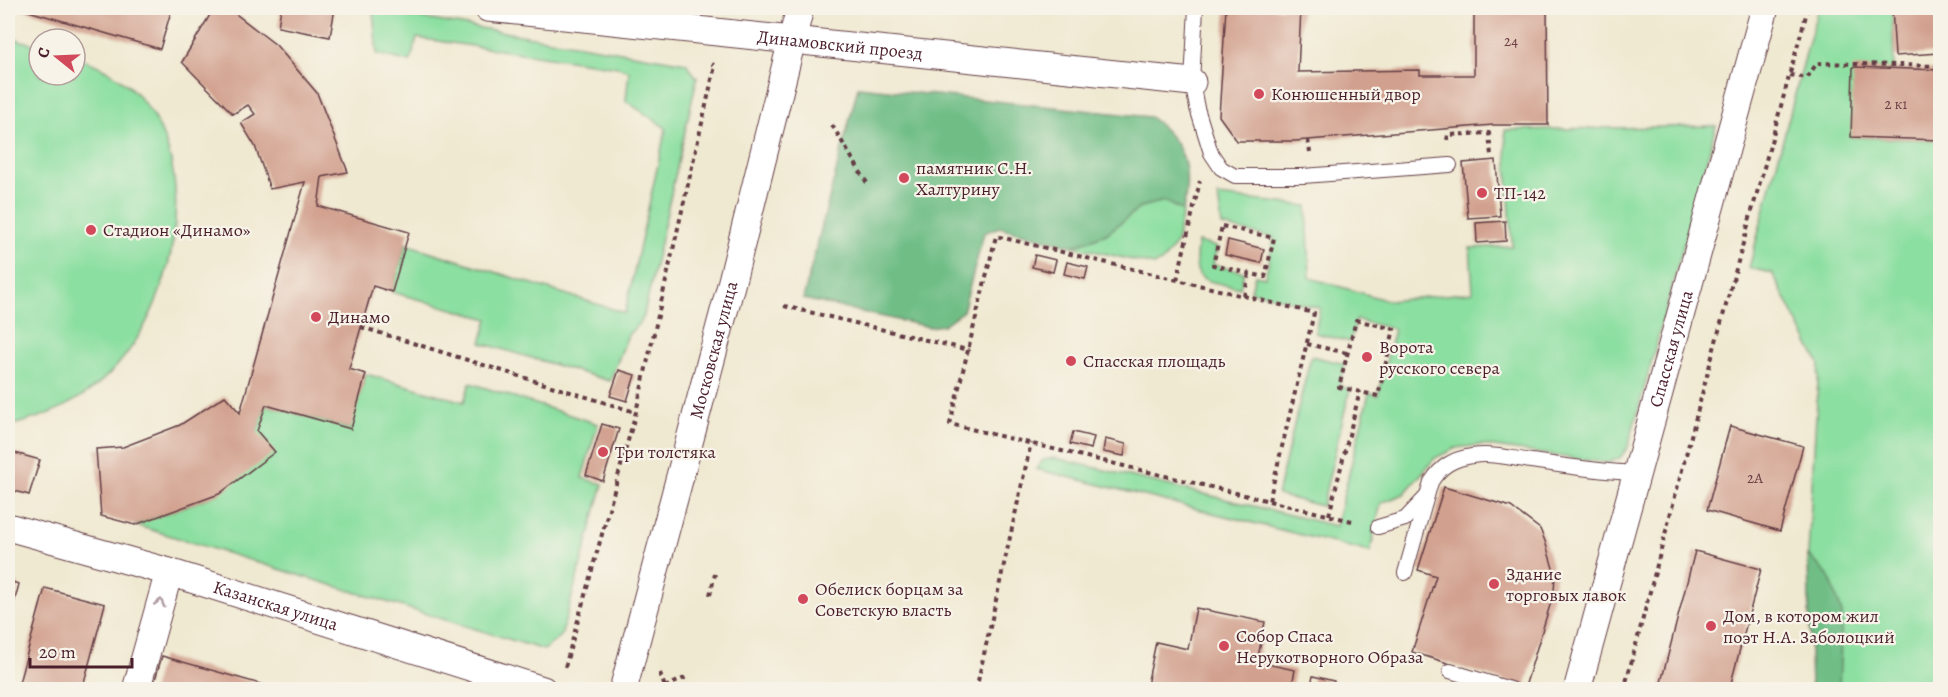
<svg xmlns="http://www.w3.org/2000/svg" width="1948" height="697" font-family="Alegreya,serif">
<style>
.green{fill:#8bdfa0;stroke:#6a7f66;stroke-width:1.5}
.forest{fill:#70be86;stroke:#5d6e58;stroke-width:1.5}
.building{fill:#d2a08e}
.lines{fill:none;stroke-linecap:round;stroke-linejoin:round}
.lane-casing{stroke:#633d44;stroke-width:16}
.street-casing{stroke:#633d44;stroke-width:29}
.path{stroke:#633d44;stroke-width:4;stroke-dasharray:4.5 4.5;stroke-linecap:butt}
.lane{stroke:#fff;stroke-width:14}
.street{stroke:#fff;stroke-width:27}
.oneway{stroke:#ae9aa0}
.poi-dot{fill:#d1495b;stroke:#f7f3e8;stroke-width:2}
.labels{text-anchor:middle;stroke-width:4.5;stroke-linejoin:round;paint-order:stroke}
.number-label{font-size:15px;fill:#6c3f44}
.street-label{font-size:18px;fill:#4a1f2b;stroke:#f7f3e8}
.poi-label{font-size:18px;fill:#4a1f2b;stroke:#f7f3e8;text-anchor:start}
</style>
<rect width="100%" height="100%" fill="#f7f3e8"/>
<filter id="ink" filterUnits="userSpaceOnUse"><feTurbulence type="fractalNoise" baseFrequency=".0167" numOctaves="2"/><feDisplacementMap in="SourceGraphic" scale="12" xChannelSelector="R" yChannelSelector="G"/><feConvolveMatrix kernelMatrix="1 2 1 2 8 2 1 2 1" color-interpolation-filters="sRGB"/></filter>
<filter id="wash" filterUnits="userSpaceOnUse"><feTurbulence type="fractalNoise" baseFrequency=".008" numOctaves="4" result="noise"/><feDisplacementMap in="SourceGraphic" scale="24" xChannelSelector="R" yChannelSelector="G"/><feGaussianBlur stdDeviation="1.35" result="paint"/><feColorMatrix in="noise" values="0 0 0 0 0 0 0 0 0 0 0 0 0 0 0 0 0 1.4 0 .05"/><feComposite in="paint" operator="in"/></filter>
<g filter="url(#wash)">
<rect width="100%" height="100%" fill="#f0e9d2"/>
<g class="green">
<polygon points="1818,8 1892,8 1894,69 1851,137 1940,140 1940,689 1811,689 1808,554 1819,364 1772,273 1749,268"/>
<polygon points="373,10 686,63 697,78 643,319 628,335 610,381 481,343 488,319 392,292 406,244 625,313 666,128 626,101 629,71 618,67 417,38 410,62 377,54"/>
<path d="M8 37 39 46V75H75V57C213 98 193 287 111 372 82 402 47 417 8 426Z"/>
<polygon points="1716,126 1628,447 1620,458 1607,463 1481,445 1456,448 1435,458 1404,494 1381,503 1370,552 1036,469 1043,460 1055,458 1336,526 1369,393 1378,395 1394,329 1356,320 1350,342 1315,333 1320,308 1251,291 1255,275 1265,277 1274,238 1222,226 1218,196 1307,206 1310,278 1389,301 1473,292 1470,248 1512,246 1505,130"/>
<polygon points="1164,201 1183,211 1176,243 1163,261 1154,265 1073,246 1106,234 1141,207"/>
<path d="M1198 242 1217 247 1213 265 1244 272 1240 288C1204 279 1190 285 1198 242Z"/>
<polygon points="1311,356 1345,364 1339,386 1350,389 1322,506 1277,495"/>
<polygon points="366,374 464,402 470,383 598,424 582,478 603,484 561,636 544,650 135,525 219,494 257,431 266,405 350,429"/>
</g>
<g class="forest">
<path d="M858 87 1150 117C1185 143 1192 168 1183 211L1164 201 1141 207 1106 234 1073 246 999 227 984 233 963 311 943 325 929 327 803 299Z"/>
<polygon points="1808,554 1830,578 1842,613 1839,689 1811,689"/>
</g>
<g id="blocks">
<g class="building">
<polygon points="18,8 172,8 160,49"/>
<polygon points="214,8 228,8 276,45 317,93 348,172 322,177 318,206 409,232 392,292 373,286 349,369 366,374 351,429 266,405 257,431 275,452 219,494 135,525 101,516 96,449 123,447 180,425 225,396 240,413 305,182 270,189 255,146 241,123 255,114 248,105 233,114 182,62"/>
<polygon points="281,8 335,8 330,37 278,27"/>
<polygon points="1226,8 1301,8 1298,72 1420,70 1420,75 1474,75 1474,8 1547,8 1548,125 1493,125 1295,141 1237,141 1219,116"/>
<polygon points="1892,8 1940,8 1940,53 1895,56"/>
<polygon points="1853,67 1940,70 1940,140 1851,137"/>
<polygon points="1496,160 1500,216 1468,218 1463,163"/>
<polygon points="1505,221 1506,241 1477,243 1476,223"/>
<polygon points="1228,240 1264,249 1261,263 1225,255"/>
<polygon points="1035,255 1056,260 1053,272 1032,267"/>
<polygon points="1067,262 1088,267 1085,279 1064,274"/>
<polygon points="619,370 635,375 627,401 610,396"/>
<polygon points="602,424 619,429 603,481 586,475"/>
<polygon points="1730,426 1803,446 1780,531 1707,510"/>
<polygon points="1073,432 1094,437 1091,449 1070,444"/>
<polygon points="1105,439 1126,444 1124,456 1103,452"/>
<polygon points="8,451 40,460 29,495 8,489"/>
<polygon points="1444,487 1511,507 1540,529 1545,541 1555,575 1554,592 1525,687 1412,652 1436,576 1418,570"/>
<polygon points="1695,551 1761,569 1731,683 1754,690 1659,690"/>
<polygon points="8,581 19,584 12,611 8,610"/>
<polygon points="45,588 105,604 82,690 17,690"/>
<polygon points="1196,608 1265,622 1257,662 1295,670 1291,690 1146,690 1156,642 1188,649"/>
<polygon points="162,656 278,689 278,690 152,690"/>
<polygon points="1313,676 1334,681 1333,690 1310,690"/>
</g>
</g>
</g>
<g filter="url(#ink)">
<use href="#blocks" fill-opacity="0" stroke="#633d44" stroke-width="1.5"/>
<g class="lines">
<defs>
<g id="lane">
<polyline points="1196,8 1192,82 1197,108 1211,153 1221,168 1235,176 1303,176 1450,165"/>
<polyline points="1378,527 1405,519 1425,498"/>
<path d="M1405 573 1431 482C1441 466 1453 459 1472 456 1491 453 1512 458 1531 461 1567 466 1601 472 1637 473"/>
<polyline points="1450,671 1513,690"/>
</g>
<g id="street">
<path id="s1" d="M488 8 1192 82"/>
<path id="s2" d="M8 527 169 572 543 690"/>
<polyline points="136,690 169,572"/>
<path id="s3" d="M623 690 731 285 800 8"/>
<path id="s4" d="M1577 690 1765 8"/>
</g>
</defs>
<use href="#lane" class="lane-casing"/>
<use href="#street" class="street-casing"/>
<g class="path">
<polyline points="406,8 458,16"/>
<polyline points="1790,75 1807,78 1817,63 1940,66"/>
<polyline points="832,125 867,183"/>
<polyline points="1308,140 1310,152"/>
<polyline points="1447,140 1448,135 1489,133 1491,156"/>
<polygon points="1222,226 1274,238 1265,277 1213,265"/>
<polyline points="1177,280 1200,181"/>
<polyline points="1244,296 1249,274"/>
<polyline points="784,306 968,350 950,424 1269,501 1314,313 996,236 968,350"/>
<polygon points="1356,320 1394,329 1378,396 1339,387"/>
<polyline points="361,327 635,412"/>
<polyline points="1307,344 1347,353"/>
<polyline points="1269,501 1356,522"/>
<polyline points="1329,515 1360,391"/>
<polyline points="710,595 715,574"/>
<polyline points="565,667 636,412 715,66 712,64"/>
<polyline points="660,673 666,690"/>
<polyline points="665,687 689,676"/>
<polyline points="976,690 1031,443"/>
<polyline points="1624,690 1715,345 1808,8"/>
</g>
<use href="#lane" class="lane"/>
<use href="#street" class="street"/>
</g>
<defs><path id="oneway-chevron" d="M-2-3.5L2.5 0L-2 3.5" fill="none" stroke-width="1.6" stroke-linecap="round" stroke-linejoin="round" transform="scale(1.5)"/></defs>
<use class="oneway" href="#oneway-chevron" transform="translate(160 603) rotate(-75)"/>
</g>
<g class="poi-dot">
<circle cx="1259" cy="94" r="6"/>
<circle cx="904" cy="178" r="6"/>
<circle cx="1482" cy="193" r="6"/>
<circle cx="91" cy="230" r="6"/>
<circle cx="316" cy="317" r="6"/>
<circle cx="1367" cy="357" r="6"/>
<circle cx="1071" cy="361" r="6"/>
<circle cx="603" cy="452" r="6"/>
<circle cx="1494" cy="584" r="6"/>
<circle cx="803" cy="599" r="6"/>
<circle cx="1711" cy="626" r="6"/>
<circle cx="1224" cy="646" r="6"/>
</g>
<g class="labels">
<g class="number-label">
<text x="1511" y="46">24</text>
<text x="1896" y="109">2 к1</text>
<text x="1755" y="483">2А</text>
</g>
<g class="street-label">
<text dy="6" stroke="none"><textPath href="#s1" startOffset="354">Динамовский проезд</textPath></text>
<text dy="6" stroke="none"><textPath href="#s3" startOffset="352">Московская улица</textPath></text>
<text dy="6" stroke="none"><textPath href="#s4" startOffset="354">Спасская улица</textPath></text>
<text dy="6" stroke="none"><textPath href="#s2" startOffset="279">Казанская улица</textPath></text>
</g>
<g class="poi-label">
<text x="1271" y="100">Конюшенный двор</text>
<text x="916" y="174">памятник С.Н.<tspan x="916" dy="21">Халтурину</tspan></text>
<text x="1494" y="199">ТП-142</text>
<text x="103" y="236">Стадион «Динамо»</text>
<text x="328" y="323">Динамо</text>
<text x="1379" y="353">Ворота<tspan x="1379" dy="21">русского севера</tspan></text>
<text x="1083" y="367">Спасская площадь</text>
<text x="615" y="458">Три толстяка</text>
<text x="1506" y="580">Здание<tspan x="1506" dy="21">торговых лавок</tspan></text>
<text x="815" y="595">Обелиск борцам за<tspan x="815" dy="21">Советскую власть</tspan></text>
<text x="1723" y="622">Дом, в котором жил<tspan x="1723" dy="21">поэт Н.А. Заболоцкий</tspan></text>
<text x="1236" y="642">Собор Спаса<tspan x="1236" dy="21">Нерукотворного Образа</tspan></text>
</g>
</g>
<rect width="1948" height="697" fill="none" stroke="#f7f3e8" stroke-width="30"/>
<g transform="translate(57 57) rotate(288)"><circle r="28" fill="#f7f3e8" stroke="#b29e9c" stroke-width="1.5"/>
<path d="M0-4.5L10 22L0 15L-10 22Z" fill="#d1495b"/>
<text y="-9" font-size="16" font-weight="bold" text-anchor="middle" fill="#4a1f2b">С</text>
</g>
<path d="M30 658v9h102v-9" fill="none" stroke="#4a1f2b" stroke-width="3"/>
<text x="39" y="658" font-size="18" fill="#4a1f2b" stroke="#f7f3e8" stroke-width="4.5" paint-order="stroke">20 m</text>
</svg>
